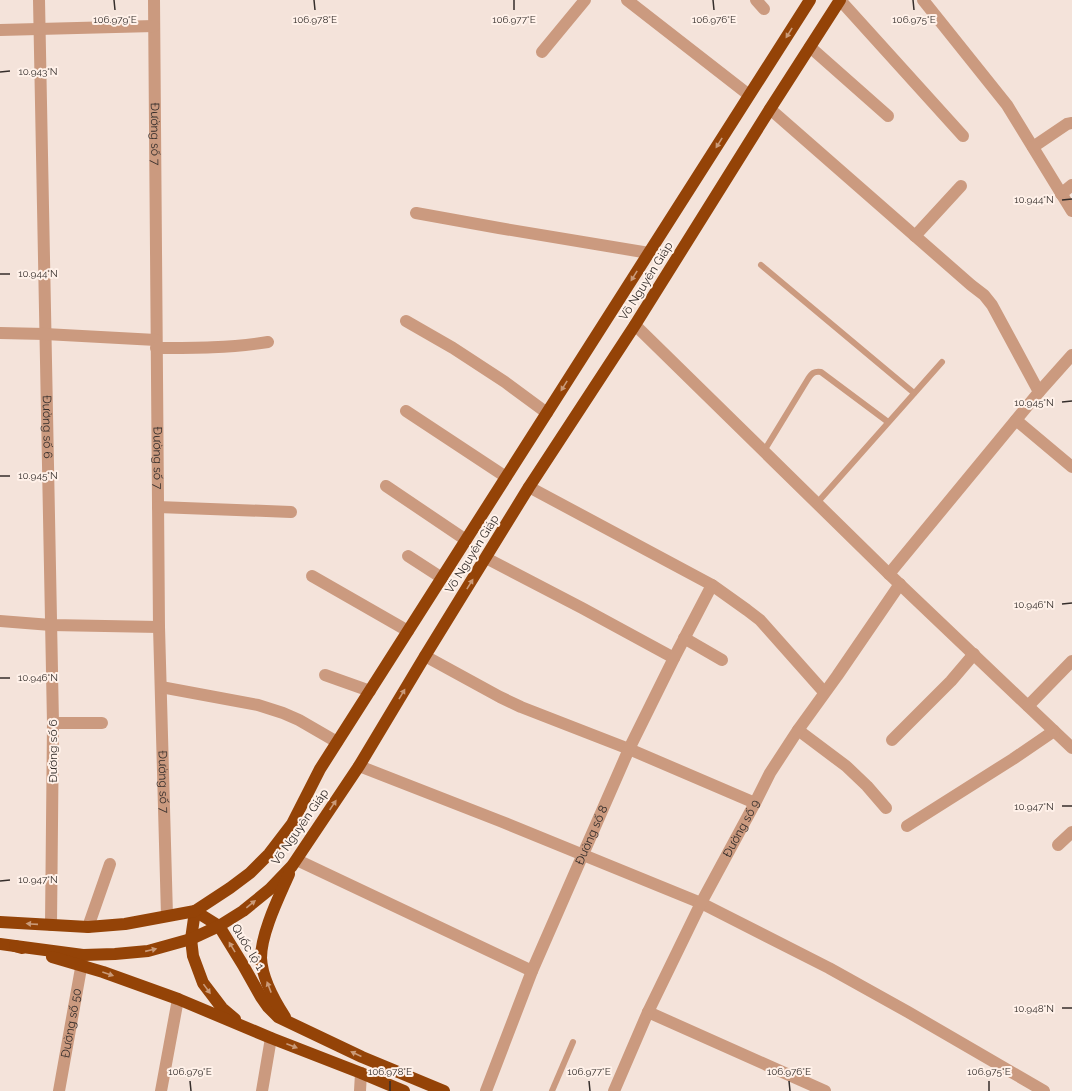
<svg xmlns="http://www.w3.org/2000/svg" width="1072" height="1091" font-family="Raleway,sans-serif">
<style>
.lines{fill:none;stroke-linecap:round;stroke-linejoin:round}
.lane{stroke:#cb9a7f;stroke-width:6}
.street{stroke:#cb9a7f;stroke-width:12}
.highway{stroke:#944307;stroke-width:12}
.oneway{fill:#ca9a78}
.ticks{fill:none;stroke:#352e2b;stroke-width:1.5}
.labels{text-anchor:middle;stroke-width:4;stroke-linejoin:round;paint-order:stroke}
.street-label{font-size:12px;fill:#352e2b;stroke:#fff1e9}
.ticks-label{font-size:10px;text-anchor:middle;fill:#352e2b;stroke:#fff1e9;stroke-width:4;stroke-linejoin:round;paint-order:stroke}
</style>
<rect width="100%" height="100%" fill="#f4e3da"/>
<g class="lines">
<g class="lane">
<polyline points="761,265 914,393"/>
<path d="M764 451 808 379C812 373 814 371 821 372L888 422"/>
<polyline points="817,503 942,362"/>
<polyline points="552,1091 573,1042"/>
</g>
<g class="street">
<path id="s1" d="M39 0 53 723 51 925"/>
<path id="s2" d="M154 0 159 627 167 916"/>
<polyline points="627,0 749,95"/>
<polyline points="756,0 764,9"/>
<polyline points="840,0 963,136"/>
<polyline points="923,0 1007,105 1072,211"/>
<polyline points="0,30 154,26"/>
<polyline points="810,47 888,116"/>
<polyline points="542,52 585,0"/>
<polyline points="770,109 971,285 984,295 992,305 1039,392"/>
<polyline points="1033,147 1067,124 1072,123"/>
<polyline points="1061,194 1072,185"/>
<polyline points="416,213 499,228 649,253"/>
<polyline points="915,236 961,186"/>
<polyline points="406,321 453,348 505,382 547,413"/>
<polyline points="635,325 889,574 1072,748"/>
<polyline points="0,333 45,334 156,340"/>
<path d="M156 348C194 348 231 348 268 342"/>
<polyline points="406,411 506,477"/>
<polyline points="1016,420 1072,467"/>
<polyline points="386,486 466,540"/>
<polyline points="529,487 712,585 747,610 760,620 824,692"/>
<polyline points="158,507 291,512"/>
<polyline points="408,556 442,578"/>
<polyline points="486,558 582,608 674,658"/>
<polyline points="889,574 1039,392 1072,355"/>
<polyline points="312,576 408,631"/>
<polyline points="0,621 51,625 159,627"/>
<polyline points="684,638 722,660"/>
<polyline points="425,656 500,697 521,707 629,749 755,803"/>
<polyline points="325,675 370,691"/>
<polyline points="161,687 258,705 283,713 299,720 337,742"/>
<polyline points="1028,706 1072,661"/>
<polyline points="53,723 102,723"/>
<polyline points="798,730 846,766 867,786 886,808"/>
<polyline points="892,740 951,681 974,654"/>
<polyline points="359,766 500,821 701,903 829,968 908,1012 1044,1091"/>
<polyline points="907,826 1013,759 1054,731"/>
<polyline points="1058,845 1072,832"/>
<polyline points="297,860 532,971"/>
<polyline points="88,927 110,864"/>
<polyline points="648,1012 825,1091"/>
<path id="s3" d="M59 1091 83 957"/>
<polyline points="161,1091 178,999"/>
<polyline points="262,1091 271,1038"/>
<polyline points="360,1091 361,1073"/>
<path id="s4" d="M486 1091 532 971 629 749 674 658 712 585"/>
<path id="s5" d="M614 1091 648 1012 701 903 755 803 770 773 798 730 837 676 900 584"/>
</g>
<g class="highway">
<polyline points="195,911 219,926 243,965 261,997 268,1007 278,1017 362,1057 444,1091"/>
<polyline points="195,911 191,939 193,956 203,983 222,1008 235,1019"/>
<polyline points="0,922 88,927 125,924 195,911 230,888 250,873 269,854 292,824 320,769 810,0"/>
<polyline points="0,944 15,946 22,948"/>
<polyline points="15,946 83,955 115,954 148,951 191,939 219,926 243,911 270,889 292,866 359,766 425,656 529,487 635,325 770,109 840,0"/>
<polyline points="52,957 103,972 178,999 271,1038 361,1073 404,1091"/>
<path d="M285 1017C274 1000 262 978 261 958 261 933 279 897 289 874"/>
</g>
</g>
<defs><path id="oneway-solid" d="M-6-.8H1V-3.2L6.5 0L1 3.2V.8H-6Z"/></defs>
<g class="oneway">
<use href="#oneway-solid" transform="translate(789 33) rotate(122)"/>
<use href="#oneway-solid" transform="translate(719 143) rotate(122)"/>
<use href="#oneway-solid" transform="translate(634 276) rotate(122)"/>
<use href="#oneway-solid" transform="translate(564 386) rotate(122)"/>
<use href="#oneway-solid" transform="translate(470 584) rotate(-58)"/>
<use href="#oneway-solid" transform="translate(402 694) rotate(-59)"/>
<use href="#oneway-solid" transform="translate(333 805) rotate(-56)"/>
<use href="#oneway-solid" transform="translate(251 904) rotate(-39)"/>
<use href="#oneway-solid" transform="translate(32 924) rotate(-176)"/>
<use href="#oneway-solid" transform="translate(232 947) rotate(-121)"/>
<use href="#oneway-solid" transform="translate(151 950) rotate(-13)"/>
<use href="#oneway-solid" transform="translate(108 974) rotate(19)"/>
<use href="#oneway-solid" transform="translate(269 987) rotate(-111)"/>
<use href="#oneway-solid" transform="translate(207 989) rotate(54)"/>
<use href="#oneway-solid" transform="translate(292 1046) rotate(21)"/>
<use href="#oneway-solid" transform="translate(356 1054) rotate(-155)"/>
</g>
<path class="ticks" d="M114 0 115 10M314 0 315 10M514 0V10M713 0 714 10M913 0 914 10M0 72 10 71M1062 200 1072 199M0 274H10M1062 402 1072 401M0 476H10M1062 604 1072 603M0 678H10M1062 806H1072M0 881 10 880M1062 1008H1072M190 1081 191 1091M390 1081V1091M589 1081 590 1091M789 1081 790 1091M989 1081V1091"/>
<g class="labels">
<g class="street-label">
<text dy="4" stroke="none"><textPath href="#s2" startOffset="134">Đường số 7</textPath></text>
<text transform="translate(646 281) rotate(-58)" y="4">Võ Nguyên Giáp</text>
<text dy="4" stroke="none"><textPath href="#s1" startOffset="427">Đường số 6</textPath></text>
<text dy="4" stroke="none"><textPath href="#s2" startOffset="458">Đường số 7</textPath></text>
<text transform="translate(472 554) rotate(-58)" y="4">Võ Nguyên Giáp</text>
<text transform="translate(53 751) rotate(-90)" y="4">Đường số 6</text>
<text dy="4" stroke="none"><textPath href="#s2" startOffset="782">Đường số 7</textPath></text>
<text transform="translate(300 827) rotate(-55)" y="4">Võ Nguyên Giáp</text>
<text dy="4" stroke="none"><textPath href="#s5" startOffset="292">Đường số 9</textPath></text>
<text dy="4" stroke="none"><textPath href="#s4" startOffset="277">Đường số 8</textPath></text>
<text transform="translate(248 947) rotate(59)" y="4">Quốc lộ 1</text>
<text dy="4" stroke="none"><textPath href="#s3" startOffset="69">Đường số 50</textPath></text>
</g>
</g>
<g class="ticks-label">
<text x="115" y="23">106.979°E</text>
<text x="315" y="23">106.978°E</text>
<text x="514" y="23">106.977°E</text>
<text x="714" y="23">106.976°E</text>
<text x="914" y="23">106.975°E</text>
<text x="38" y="75">10.943°N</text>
<text x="1034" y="203">10.944°N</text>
<text x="38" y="277">10.944°N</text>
<text x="1034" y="406">10.945°N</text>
<text x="38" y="479">10.945°N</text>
<text x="1034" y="608">10.946°N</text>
<text x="38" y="681">10.946°N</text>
<text x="1034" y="810">10.947°N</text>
<text x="38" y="883">10.947°N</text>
<text x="1034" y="1012">10.948°N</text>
<text x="190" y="1075">106.979°E</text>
<text x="390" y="1075">106.978°E</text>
<text x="589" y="1075">106.977°E</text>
<text x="789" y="1075">106.976°E</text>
<text x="989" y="1075">106.975°E</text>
</g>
</svg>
